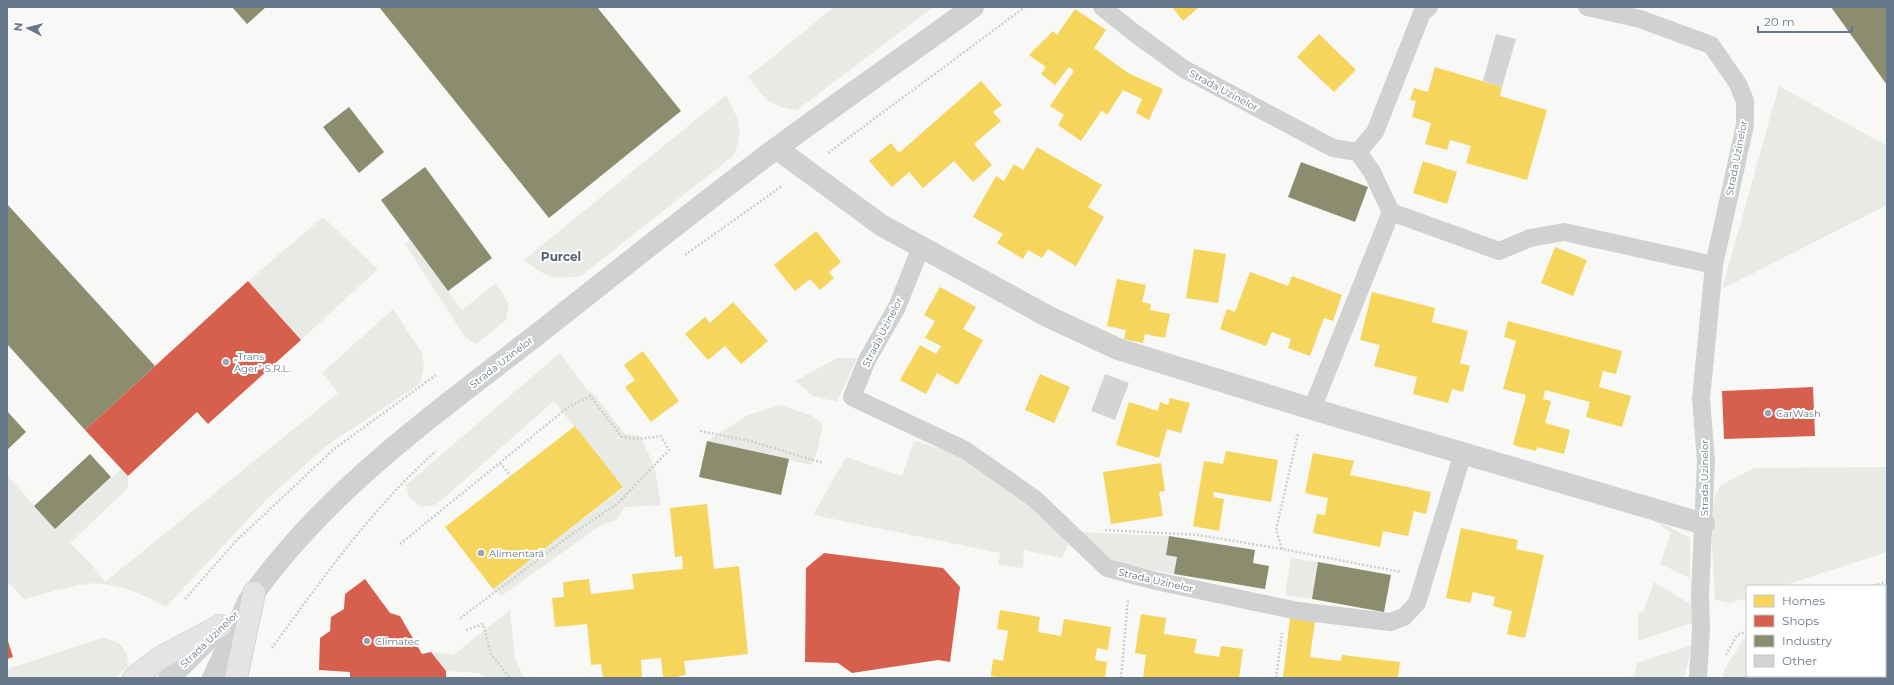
<svg xmlns="http://www.w3.org/2000/svg" width="1894" height="685" font-family="Montserrat,sans-serif">
<style>
.green{fill:#e8ebe5}
.homes{fill:#f6d55c}
.shops{fill:#d6604d}
.industry{fill:#8c8c6e}
.building{fill:#d3d4d4}
.lines{fill:none;stroke-linecap:round;stroke-linejoin:round}
.secondary-casing{stroke:#d5d6d7;stroke-width:24}
.primary-casing{stroke:#d3d4d5;stroke-width:24}
.path{stroke:#cececf;stroke-width:2.5;stroke-dasharray:2 2;stroke-linecap:butt}
.service{stroke:#d0d2d2;stroke-width:18}
.minor{stroke:#d0d2d2;stroke-width:22}
.tertiary{stroke:#d0d2d2;stroke-width:22}
.secondary{stroke:#e3e4e3;stroke-width:22}
.primary{stroke:#e3e4e3;stroke-width:22}
.poi-dot{fill:#99a5b0;stroke:#fff;stroke-width:1.5}
.labels{text-anchor:middle;stroke-width:4;stroke-linejoin:round;paint-order:stroke}
.street-label{font-size:10px;fill:#667889;stroke:#fff}
.poi-label{font-size:10px;fill:#667889;stroke:#fff;text-anchor:start}
.quarter-label{font-size:12px;font-weight:bold;fill:#54626e;stroke:#fff}
</style>
<rect width="100%" height="100%" fill="#f8f8f7"/>
<g class="green">
<path d="M834 7H934L797 110C767 106 765 98 748 77Z"/>
<polygon points="1779,86 1887,146 1887,205 1722,289"/>
<path d="M726 95C739 120 744 127 734 155L581 276C550 280 549 278 524 260Z"/>
<polygon points="323,217 378,269 301,340 248,281"/>
<polygon points="410,240 462,310 496,283 509,304 506,320 476,344 465,337 405,244"/>
<path d="M393 309 422 353 424 367 420 384 326 446 265 501 166 607C145 595 113 581 87 584 66 587 45 594 24 599L7 581V475L55 529 121 469 128 476V488L70 543 90 563 105 582 338 393 322 373Z"/>
<polygon points="560,353 588,391 593,393 625,434 641,436 655,469 661,505 624,507 617,520 603,524 501,596 493,589 623,488 554,401 436,505 421,507 409,497 406,485"/>
<polygon points="837,358 857,358 837,402 813,396 795,381"/>
<polygon points="780,405 813,416 823,425 817,452 811,465 707,441 748,415"/>
<polygon points="914,441 946,450 1000,479 1063,533 1068,545 1062,558 1024,550 1023,568 998,565 1000,553 813,515 846,457 902,476"/>
<polygon points="1887,467 1887,552 1782,586 1747,586 1747,598 1730,603 1715,600 1711,526 1715,495 1721,485 1754,468"/>
<polygon points="1645,514 1690,538 1690,578 1660,564 1671,533"/>
<polygon points="1078,532 1169,536 1166,555 1177,557 1174,574 1123,564 1103,556"/>
<polygon points="1291,558 1318,562 1312,599 1285,595"/>
<polygon points="1654,582 1694,606 1692,623 1638,641 1638,612 1643,613"/>
<polygon points="1887,586 1887,678 1723,678 1724,670 1747,634 1747,676 1885,676 1885,587"/>
<polygon points="510,610 515,659 524,678 486,678 479,673 446,671 431,652 453,655"/>
<path d="M102 638C122 642 125 646 129 665L115 678H7V669Z"/>
<polygon points="1692,645 1684,678 1634,678 1637,663"/>
</g>
<g class="homes">
<polygon points="1172,7 1199,7 1183,21"/>
<polygon points="1075,9 1106,30 1094,48 1128,73 1163,89 1149,120 1136,113 1142,99 1123,90 1107,115 1102,110 1081,141 1058,125 1064,115 1050,106 1074,71 1069,67 1055,85 1041,74 1046,67 1029,55 1053,31 1057,35"/>
<polygon points="1319,34 1356,70 1334,92 1297,57"/>
<polygon points="1435,67 1502,87 1500,96 1547,110 1527,180 1466,163 1471,146 1450,140 1447,150 1425,144 1431,123 1412,117 1416,101 1410,100 1414,88 1428,92"/>
<polygon points="981,81 1002,105 993,112 1001,121 974,144 992,165 973,182 954,161 923,188 909,172 892,187 869,161 891,143 899,153"/>
<polygon points="1037,147 1102,185 1088,207 1104,217 1076,266 1048,249 1042,258 1028,250 1023,259 997,243 1003,234 973,217 996,176 1004,181 1014,164 1023,170"/>
<polygon points="1423,161 1457,172 1447,204 1413,193"/>
<polygon points="816,231 841,262 829,272 834,278 820,290 810,279 795,291 774,265"/>
<polygon points="1555,247 1587,260 1573,296 1541,283"/>
<polygon points="1194,249 1226,254 1218,303 1186,298"/>
<polygon points="1250,272 1288,286 1292,276 1342,295 1333,321 1324,318 1310,356 1288,348 1291,339 1272,332 1266,346 1220,329 1227,309 1235,312"/>
<polygon points="1117,279 1146,285 1142,302 1151,304 1150,310 1170,314 1165,338 1145,334 1143,343 1124,339 1126,330 1107,326"/>
<polygon points="940,287 976,307 963,329 983,340 958,385 937,373 926,394 900,380 920,345 936,354 941,346 925,338 935,321 924,315"/>
<polygon points="1372,292 1435,308 1432,322 1468,331 1460,363 1470,366 1463,392 1452,389 1448,403 1413,394 1417,377 1374,366 1380,345 1360,340"/>
<polygon points="733,302 768,341 741,364 725,346 708,360 685,334 705,317 710,323"/>
<polygon points="1508,321 1622,351 1616,374 1603,371 1599,387 1631,396 1622,427 1586,417 1590,402 1545,390 1543,399 1551,401 1545,423 1570,430 1564,454 1537,447 1536,451 1513,445 1526,395 1503,389 1516,341 1504,337"/>
<polygon points="643,351 679,401 651,422 625,387 635,380 624,365"/>
<polygon points="1040,374 1070,387 1054,423 1025,410"/>
<polygon points="1170,398 1190,403 1181,433 1167,429 1159,458 1116,445 1129,402 1158,411 1160,402 1168,405"/>
<polygon points="575,426 623,487 493,589 445,527"/>
<polygon points="1226,451 1278,460 1271,502 1214,492 1213,497 1224,499 1219,531 1193,526 1204,461 1223,464"/>
<polygon points="1313,453 1354,461 1350,475 1431,492 1426,514 1414,511 1408,536 1383,531 1380,547 1313,533 1317,514 1325,515 1328,498 1305,493"/>
<polygon points="1161,463 1165,491 1159,492 1163,516 1111,524 1103,472"/>
<polygon points="707,504 714,569 739,566 748,654 684,661 686,675 679,676 679,678 663,678 661,658 641,660 642,677 603,678 601,664 591,665 587,624 555,627 552,598 564,597 563,582 589,579 591,594 634,589 632,574 683,569 682,556 675,557 670,508"/>
<polygon points="1461,528 1518,540 1516,549 1544,555 1525,638 1507,634 1512,611 1493,606 1495,597 1473,592 1470,603 1446,598"/>
<polygon points="1000,610 1040,617 1038,632 1061,636 1064,619 1111,627 1108,650 1097,648 1095,660 1107,662 1105,678 1003,678 991,676 993,659 1003,661 1008,631 997,629"/>
<polygon points="1141,614 1166,618 1164,634 1197,639 1194,653 1219,657 1221,646 1243,649 1239,678 1143,678 1146,655 1135,653"/>
<polygon points="1290,618 1315,621 1310,657 1341,661 1342,655 1400,662 1398,678 1283,678"/>
</g>
<g class="shops">
<polygon points="248,281 301,340 208,424 197,412 128,476 85,430"/>
<polygon points="1813,387 1815,436 1724,439 1722,391"/>
<polygon points="824,553 943,568 960,587 950,662 938,660 852,673 838,663 805,662 806,568"/>
<polygon points="365,579 390,613 400,616 422,654 431,652 446,671 446,678 350,678 350,672 319,670 320,638 330,631 331,617 344,609 345,594"/>
<polygon points="7,638 13,657 7,659"/>
</g>
<g class="industry">
<polygon points="232,7 266,7 247,24"/>
<polygon points="379,7 597,7 681,111 549,218"/>
<polygon points="1831,7 1887,7 1887,85"/>
<polygon points="349,107 384,152 359,173 323,127"/>
<polygon points="1301,162 1368,187 1355,222 1288,197"/>
<polygon points="425,167 492,258 448,291 381,200"/>
<polygon points="7,204 155,366 85,430 7,344"/>
<polygon points="7,411 26,432 7,450"/>
<polygon points="707,441 789,459 781,495 699,477"/>
<polygon points="90,454 111,477 55,529 34,506"/>
<polygon points="1169,536 1255,550 1253,563 1269,566 1265,589 1174,574 1177,557 1166,555"/>
<polygon points="1318,562 1391,575 1384,612 1312,599"/>
</g>
<g class="building">
<polygon points="1496,34 1516,39 1502,87 1483,81"/>
<polygon points="1105,374 1129,383 1115,420 1091,411"/>
</g>
<g class="lines">
<defs>
<polyline id="secondary" points="134,678 160,658 220,626"/>
<polyline id="primary" points="236,678 254,593"/>
</defs>
<use href="#secondary" class="secondary-casing"/>
<use href="#primary" class="primary-casing"/>
<g class="path">
<polyline points="828,153 1025,7"/>
<polyline points="685,255 782,186"/>
<polyline points="700,431 750,441 823,463"/>
<polyline points="500,463 511,476"/>
<polyline points="1105,530 1198,535 1282,549 1401,572"/>
<polyline points="400,544 567,408 590,396 622,437 640,439 661,436 669,450 618,503 568,537 458,620"/>
<polyline points="1282,549 1276,530 1298,434"/>
<polyline points="1874,586 1887,581"/>
<polyline points="185,599 237,540 334,449 436,375"/>
<polyline points="466,630 483,624 491,654 510,678"/>
<path d="M272 648C322 579 372 508 436 451"/>
<polyline points="1726,655 1737,635 1747,631"/>
<polyline points="1121,678 1128,599"/>
<polyline points="1276,678 1282,633"/>
</g>
<g class="service">
<polyline points="1102,7 1133,32 1184,69 1333,148 1358,152 1375,132 1422,13 1429,7"/>
<polyline points="1587,7 1640,19 1711,45 1738,84 1745,101 1745,125 1714,265 1701,399 1706,461 1700,595 1701,630 1698,678"/>
<polyline points="1358,152 1372,172 1391,212 1499,251 1530,238 1564,232 1714,265"/>
<polyline points="921,247 897,307 867,360 852,397 965,450 1035,499 1107,568 1156,581 1298,611 1390,622 1404,617 1417,603 1463,453"/>
<polyline points="1312,409 1391,212"/>
</g>
<polyline class="minor" points="776,148 881,225 1049,317 1118,349 1312,409 1704,524"/>
<g class="tertiary">
<polyline points="169,678 216,631"/>
<path d="M213 678 249 600C326 490 435 414 539 333 618 271 697 207 778 147 842 100 908 54 973 7"/>
</g>
<use href="#secondary" class="secondary"/>
<use href="#primary" class="primary"/>
</g>
<g class="poi-dot">
<circle cx="226" cy="362" r="4"/>
<circle cx="1768" cy="413" r="4"/>
<circle cx="481" cy="553" r="4"/>
<circle cx="367" cy="641" r="4"/>
</g>
<g class="labels">
<g class="street-label">
<text transform="translate(1224 90) rotate(28)" y="4">Strada Uzinelor</text>
<text transform="translate(1736 158) rotate(-79)" y="4">Strada Uzinelor</text>
<text transform="translate(882 332) rotate(-63)" y="4">Strada Uzinelor</text>
<text transform="translate(501 362) rotate(-38)" y="4">Strada Uzinelor</text>
<text transform="translate(1704 478) rotate(-90)" y="4">Strada Uzinelor</text>
<text transform="translate(1156 580) rotate(13)" y="4">Strada Uzinelor</text>
<text transform="translate(209 639) rotate(-44)" y="4">Strada Uzinelor</text>
</g>
<g class="poi-label">
<text x="234" y="360">„Trans<tspan x="234" dy="12">Ager” S.R.L.</tspan></text>
<text x="1776" y="417">CarWash</text>
<text x="489" y="557">Alimentară</text>
<text x="375" y="645">Climatec</text>
</g>
<g class="quarter-label">
<text x="561" y="261">Purcel</text>
</g>
</g>
<rect width="1894" height="685" fill="none" stroke="#667889" stroke-width="16"/>
<rect x="1746" y="585" width="140" height="92" fill="#ffffff" stroke="#c2c9d0"/>
<rect x="1754" y="595" width="20" height="12" fill="#f6d55c" stroke="#c2c9d0"/>
<text x="1782" y="605" font-size="12" fill="#667889">Homes</text>
<rect x="1754" y="615" width="20" height="12" fill="#d6604d" stroke="#c2c9d0"/>
<text x="1782" y="625" font-size="12" fill="#667889">Shops</text>
<rect x="1754" y="635" width="20" height="12" fill="#8c8c6e" stroke="#c2c9d0"/>
<text x="1782" y="645" font-size="12" fill="#667889">Industry</text>
<rect x="1754" y="655" width="20" height="12" fill="#d3d4d4" stroke="#c2c9d0"/>
<text x="1782" y="665" font-size="12" fill="#667889">Other</text>
<g transform="translate(28 28) rotate(277)" stroke="#ffffff" stroke-width="3" paint-order="stroke">
<path d="M0-3L7 15L0 10L-7 15Z" fill="#667889"/>
<text y="-6" font-size="11" font-weight="bold" text-anchor="middle" fill="#667889">N</text>
</g>
<path d="M1758 26v6h94v-6" fill="none" stroke="#667889" stroke-width="2"/>
<text x="1764" y="26" font-size="12" fill="#667889" stroke="#ffffff" stroke-width="3" paint-order="stroke">20 m</text>
</svg>
